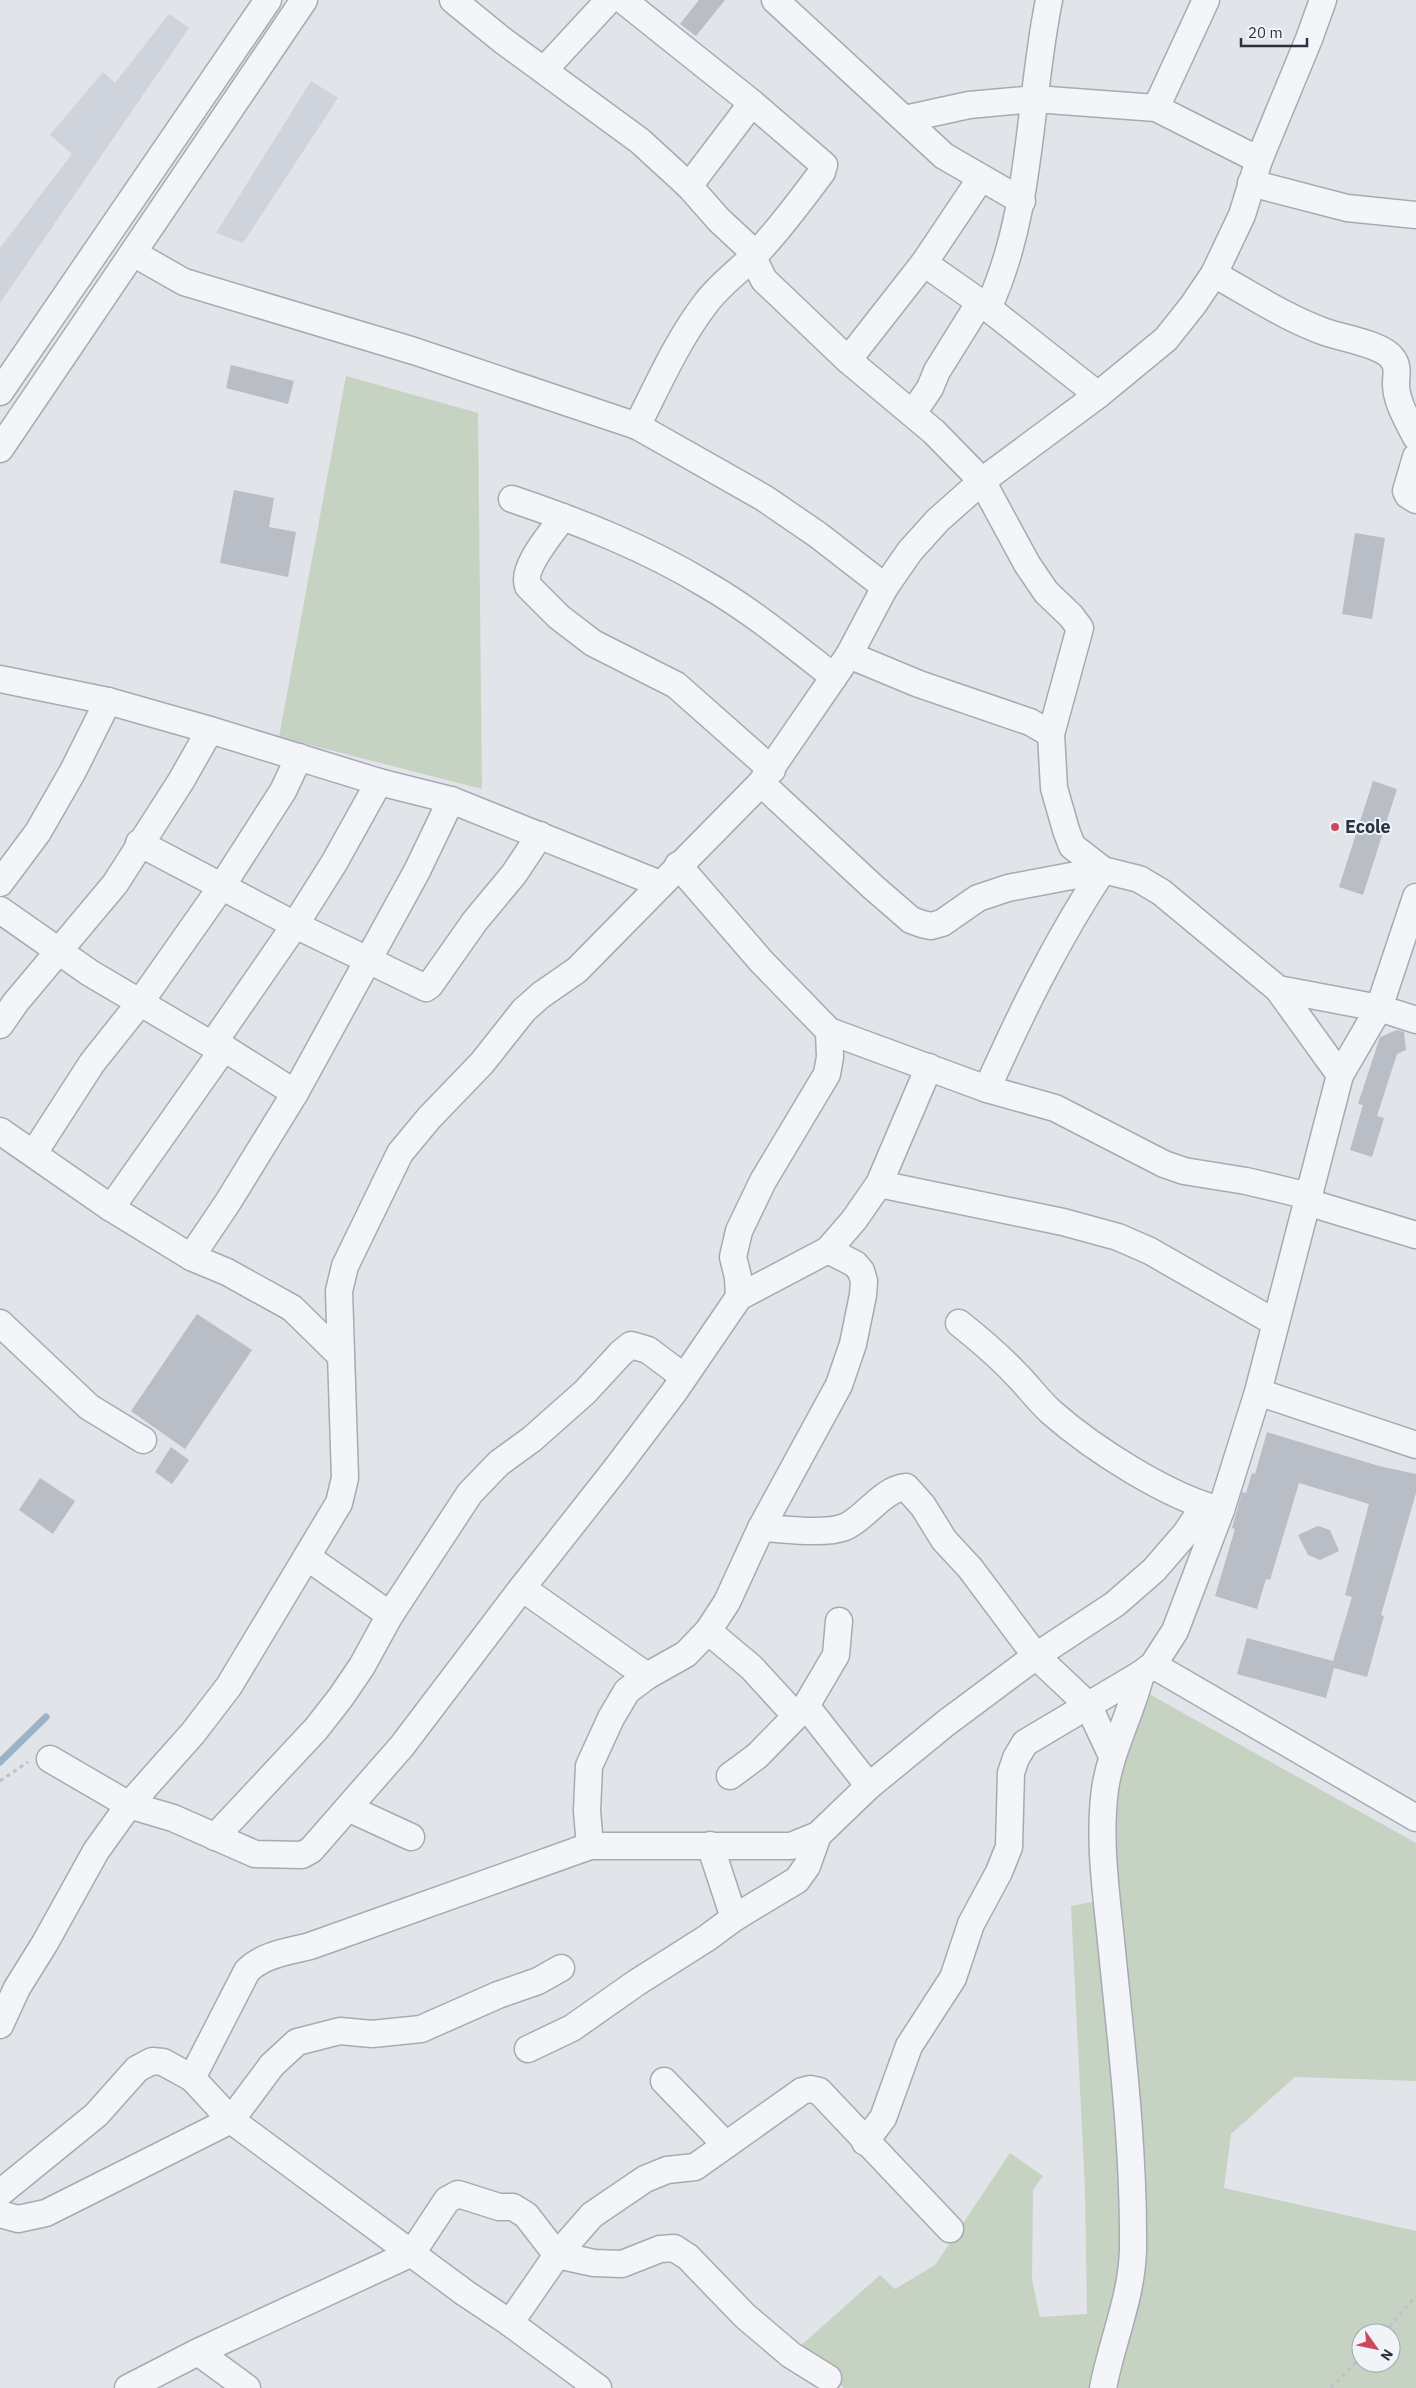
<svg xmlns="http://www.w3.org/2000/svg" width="1416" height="2388" font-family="'IBM Plex Sans',sans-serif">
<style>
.built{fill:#cfd3db}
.green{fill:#c6d3c2;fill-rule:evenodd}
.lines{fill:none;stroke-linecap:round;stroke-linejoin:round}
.stream{stroke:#9cb2c9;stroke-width:7}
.building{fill:#b8bdc6}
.minor-casing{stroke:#a6abb3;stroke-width:29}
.path{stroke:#bec2c8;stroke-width:3;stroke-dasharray:4 4;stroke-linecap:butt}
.minor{stroke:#f3f5f8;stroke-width:26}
.poi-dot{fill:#cc485b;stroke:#f0f3f7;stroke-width:2}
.labels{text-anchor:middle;stroke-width:4;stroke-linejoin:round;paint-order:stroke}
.poi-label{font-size:18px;font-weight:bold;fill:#293241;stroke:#f0f3f7;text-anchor:start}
</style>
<rect width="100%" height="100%" fill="#e1e4e9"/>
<g class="built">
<polygon points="169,14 189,28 0,303 0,248 72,154 50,135 103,72 115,83"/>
<polygon points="311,81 338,98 243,243 216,233"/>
</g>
<g class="green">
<polygon points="346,376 478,413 482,789 279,737"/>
<path d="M1124 1680 1416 1843V2081L1295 2077 1231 2134 1224 2188 1416 2231V2388H844L796 2350 880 2275 895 2289 935 2265 1010 2153 1043 2176 1033 2190 1032 2280 1040 2317 1087 2314 1085 2191 1071 1906 1107 1899ZM1361 2333H1391V2363H1361Z"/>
</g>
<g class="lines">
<polyline class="stream" points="0,1762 46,1717"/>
</g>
<g class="building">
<polygon points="699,0 725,0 696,36 680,24"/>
<polygon points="231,365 294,381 288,404 226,388"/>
<polygon points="234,490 274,498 269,527 296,532 288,577 220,563"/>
<polygon points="1355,533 1385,538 1372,619 1342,614"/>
<polygon points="1373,781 1397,789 1363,895 1339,887"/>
<polygon points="1397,1030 1404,1032 1406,1050 1397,1054 1377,1116 1384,1118 1372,1157 1350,1150 1363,1105 1358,1104 1380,1037"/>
<polygon points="197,1314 252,1350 185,1449 131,1411"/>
<polygon points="1267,1432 1379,1466 1416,1474 1416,1493 1381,1615 1384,1616 1367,1677 1334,1668 1326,1698 1237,1674 1247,1638 1333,1661 1352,1597 1345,1595 1369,1504 1299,1483 1270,1580 1266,1579 1257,1609 1215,1596 1235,1529 1232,1528 1242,1492 1246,1493 1252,1473 1255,1474"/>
<polygon points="171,1447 189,1460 172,1484 155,1472"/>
<polygon points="40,1478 75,1501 53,1534 19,1510"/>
<polygon points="1318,1526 1330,1530 1339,1551 1320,1560 1308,1555 1298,1535"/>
</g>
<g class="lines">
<defs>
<g id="minor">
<polyline points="453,0 502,40 640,141 689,186 719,220 747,246 764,280 848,360 934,432 982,481 1027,564 1046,592 1071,616 1080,628 1051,734"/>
<path d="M623 0 752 103 824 165 822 172C801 200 780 229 755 255 739 271 720 284 706 303 677 341 659 383 637 426"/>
<polyline points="775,0 944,156 1022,201"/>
<polyline points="544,70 609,0"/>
<polyline points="1156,108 1206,0"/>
<polyline points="905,119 969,105 1035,99 1156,108 1259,160"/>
<polyline points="1251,183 1347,208 1416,215"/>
<polyline points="689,186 752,103"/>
<polyline points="133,253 184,282 414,351 637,426 764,498 818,535 885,587"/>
<polyline points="924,263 988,308 1098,395"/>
<path d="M1214 274C1250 294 1286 318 1325 332 1342 338 1382 344 1392 358 1399 367 1396 374 1396 384 1396 402 1408 421 1416 437"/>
<path d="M988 308C1033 211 1028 103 1049 0"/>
<polyline points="848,360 924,263 981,178"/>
<polyline points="0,392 268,0"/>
<polyline points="913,413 930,388 937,371 980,302"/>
<polyline points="0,449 304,0"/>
<polyline points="1416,457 1406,491 1408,495 1416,500"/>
<path d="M512 499C580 522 646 548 707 585 752 611 793 645 834 677"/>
<path d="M563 517C552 533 521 567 528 586L559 617 593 643 676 685 772 770"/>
<path d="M849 655 919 684 1030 722 1051 734 1054 788 1066 830 1072 846 1103 870C1057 939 1021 1013 987 1089"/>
<polyline points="0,679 108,701 210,730 379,782 451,800 660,884"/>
<polyline points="761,783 873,887 911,920 922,924 931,926 942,923 978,898 1008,888 1103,870 1139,879 1161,892 1278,989 1379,1008 1416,1020"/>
<polyline points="139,843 295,925 426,988 430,985 475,921 514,874 540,835"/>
<polyline points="678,865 761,961 829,1031 987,1089 1055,1108 1164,1164 1184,1171 1246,1181 1309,1196"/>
<polyline points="0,883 38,832 73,771 108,701"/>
<polyline points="0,910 90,973 212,1045 224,1048 295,1093"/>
<polyline points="1278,989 1340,1075"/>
<polyline points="0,1025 16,1002 115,884 181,781 210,730"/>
<polyline points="212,1045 295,925 334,863 379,782"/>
<polyline points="0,1131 111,1208 191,1257 227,1272 292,1308 340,1355"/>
<polyline points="34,1153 92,1063 139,1004 222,886 283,791 299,757"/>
<polyline points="879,1184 1063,1222 1118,1237 1150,1251 1274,1322"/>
<polyline points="1307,1202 1416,1235"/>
<polyline points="111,1208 224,1048"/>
<polyline points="191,1257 228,1202 295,1093 417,871 451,800"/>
<polyline points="739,1297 738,1277 733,1257 739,1231 763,1181 827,1074 830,1057 829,1031"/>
<polyline points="0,1323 89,1407 143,1440"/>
<path d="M959 1323C979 1339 998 1355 1015 1373 1028 1386 1038 1400 1051 1412 1092 1448 1169 1498 1221 1510"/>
<polyline points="1258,1392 1416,1445"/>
<path d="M761 1528C785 1529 823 1535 845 1527 866 1518 882 1489 906 1487L923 1506 944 1540 970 1568 1036 1656 1088 1705 1112 1756"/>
<polyline points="307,1557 390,1615"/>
<polyline points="522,1588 647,1676"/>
<polyline points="708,1631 751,1667 796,1716"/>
<polyline points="1153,1665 1416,1818"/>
<polyline points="806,1706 869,1786"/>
<polyline points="50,1759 129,1805 173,1818 255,1854 302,1855 311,1850 402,1746 522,1588 615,1470 674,1392 739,1297 828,1250 854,1220 879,1184 929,1067"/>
<polyline points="730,1776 757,1756 806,1706 836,1655 839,1621"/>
<polyline points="348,1808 411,1837"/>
<polyline points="215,1837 316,1729 341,1697 362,1666 390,1615 470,1493 499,1463 532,1439 585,1392 621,1353 631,1345 648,1350 684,1377"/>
<polyline points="590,1846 587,1811 589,1766 611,1718 627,1691 647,1676 686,1654 708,1631 727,1602 761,1528 839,1385 853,1344 863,1295 864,1281 861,1271 855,1264 828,1250"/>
<polyline points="734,1918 797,1880 807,1866 818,1835"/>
<polyline points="0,2025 17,1988 45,1943 96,1851 129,1805 193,1733 229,1686 339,1503 345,1478 339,1291 345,1266 400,1153 429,1118 482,1063 524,1010 541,995 577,970 761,783 849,655 885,587 910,551 938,520 982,481 1098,395 1166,339 1193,305 1214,274 1242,215 1259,160 1309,39 1323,0"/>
<polyline points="528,2049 572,2028 636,1983 707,1938 734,1918 710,1845"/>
<path d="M192 2078 247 1971C264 1954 288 1952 310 1946L590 1846H791L818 1835 869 1786 946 1723 1036 1656 1115 1604 1154 1570 1186 1533 1204 1506"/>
<polyline points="664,2081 726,2145"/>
<polyline points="865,2142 883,2118 909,2046 953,1978 971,1924 999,1872 1009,1847 1011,1773 1016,1758 1025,1743 1141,1674 1153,1665 1175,1631 1221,1510 1258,1392 1340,1075 1379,1008 1416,897"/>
<polyline points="0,2193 96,2115 137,2069 152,2061 163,2062 192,2078 231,2120 465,2293 510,2323 598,2388"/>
<polyline points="0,2214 18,2219 46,2213 231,2120 272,2065 297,2042 340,2031 372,2034 421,2029 498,1995 538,1981 561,1968"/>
<polyline points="510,2323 557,2255 592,2215 645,2179 667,2170 695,2167 802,2091 810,2089 819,2091 950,2229"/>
<polyline points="198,2352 247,2388"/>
<polyline points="128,2388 198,2352 412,2253 447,2200 458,2194 499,2207 513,2207 526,2215 557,2255 594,2263 622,2264 660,2249 674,2248 688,2257 745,2316 791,2355 828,2378"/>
<path d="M1103 2388C1112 2341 1132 2297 1133 2249 1134 2149 1122 2050 1112 1951 1107 1898 1098 1843 1105 1789 1111 1749 1131 1714 1141 1674"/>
</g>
</defs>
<use href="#minor" class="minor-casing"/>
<g class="path">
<polyline points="0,1781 28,1762"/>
<polyline points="1384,2333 1416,2296"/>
<polyline points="1331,2388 1361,2357"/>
</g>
<use href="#minor" class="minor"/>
</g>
<circle class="poi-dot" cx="1335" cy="827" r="5"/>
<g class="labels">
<g class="poi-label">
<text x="1345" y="833">Ecole</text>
</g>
</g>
<g transform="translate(1376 2348) rotate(123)"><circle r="24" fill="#f0f3f7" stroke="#a0a6ae"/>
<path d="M0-4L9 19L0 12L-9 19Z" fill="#cc485b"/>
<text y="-8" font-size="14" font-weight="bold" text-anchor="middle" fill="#293241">N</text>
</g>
<path d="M1241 38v8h66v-8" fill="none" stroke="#293241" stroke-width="2.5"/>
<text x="1248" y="38" font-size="15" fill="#293241" stroke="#f0f3f7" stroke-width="4" paint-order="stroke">20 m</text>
</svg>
